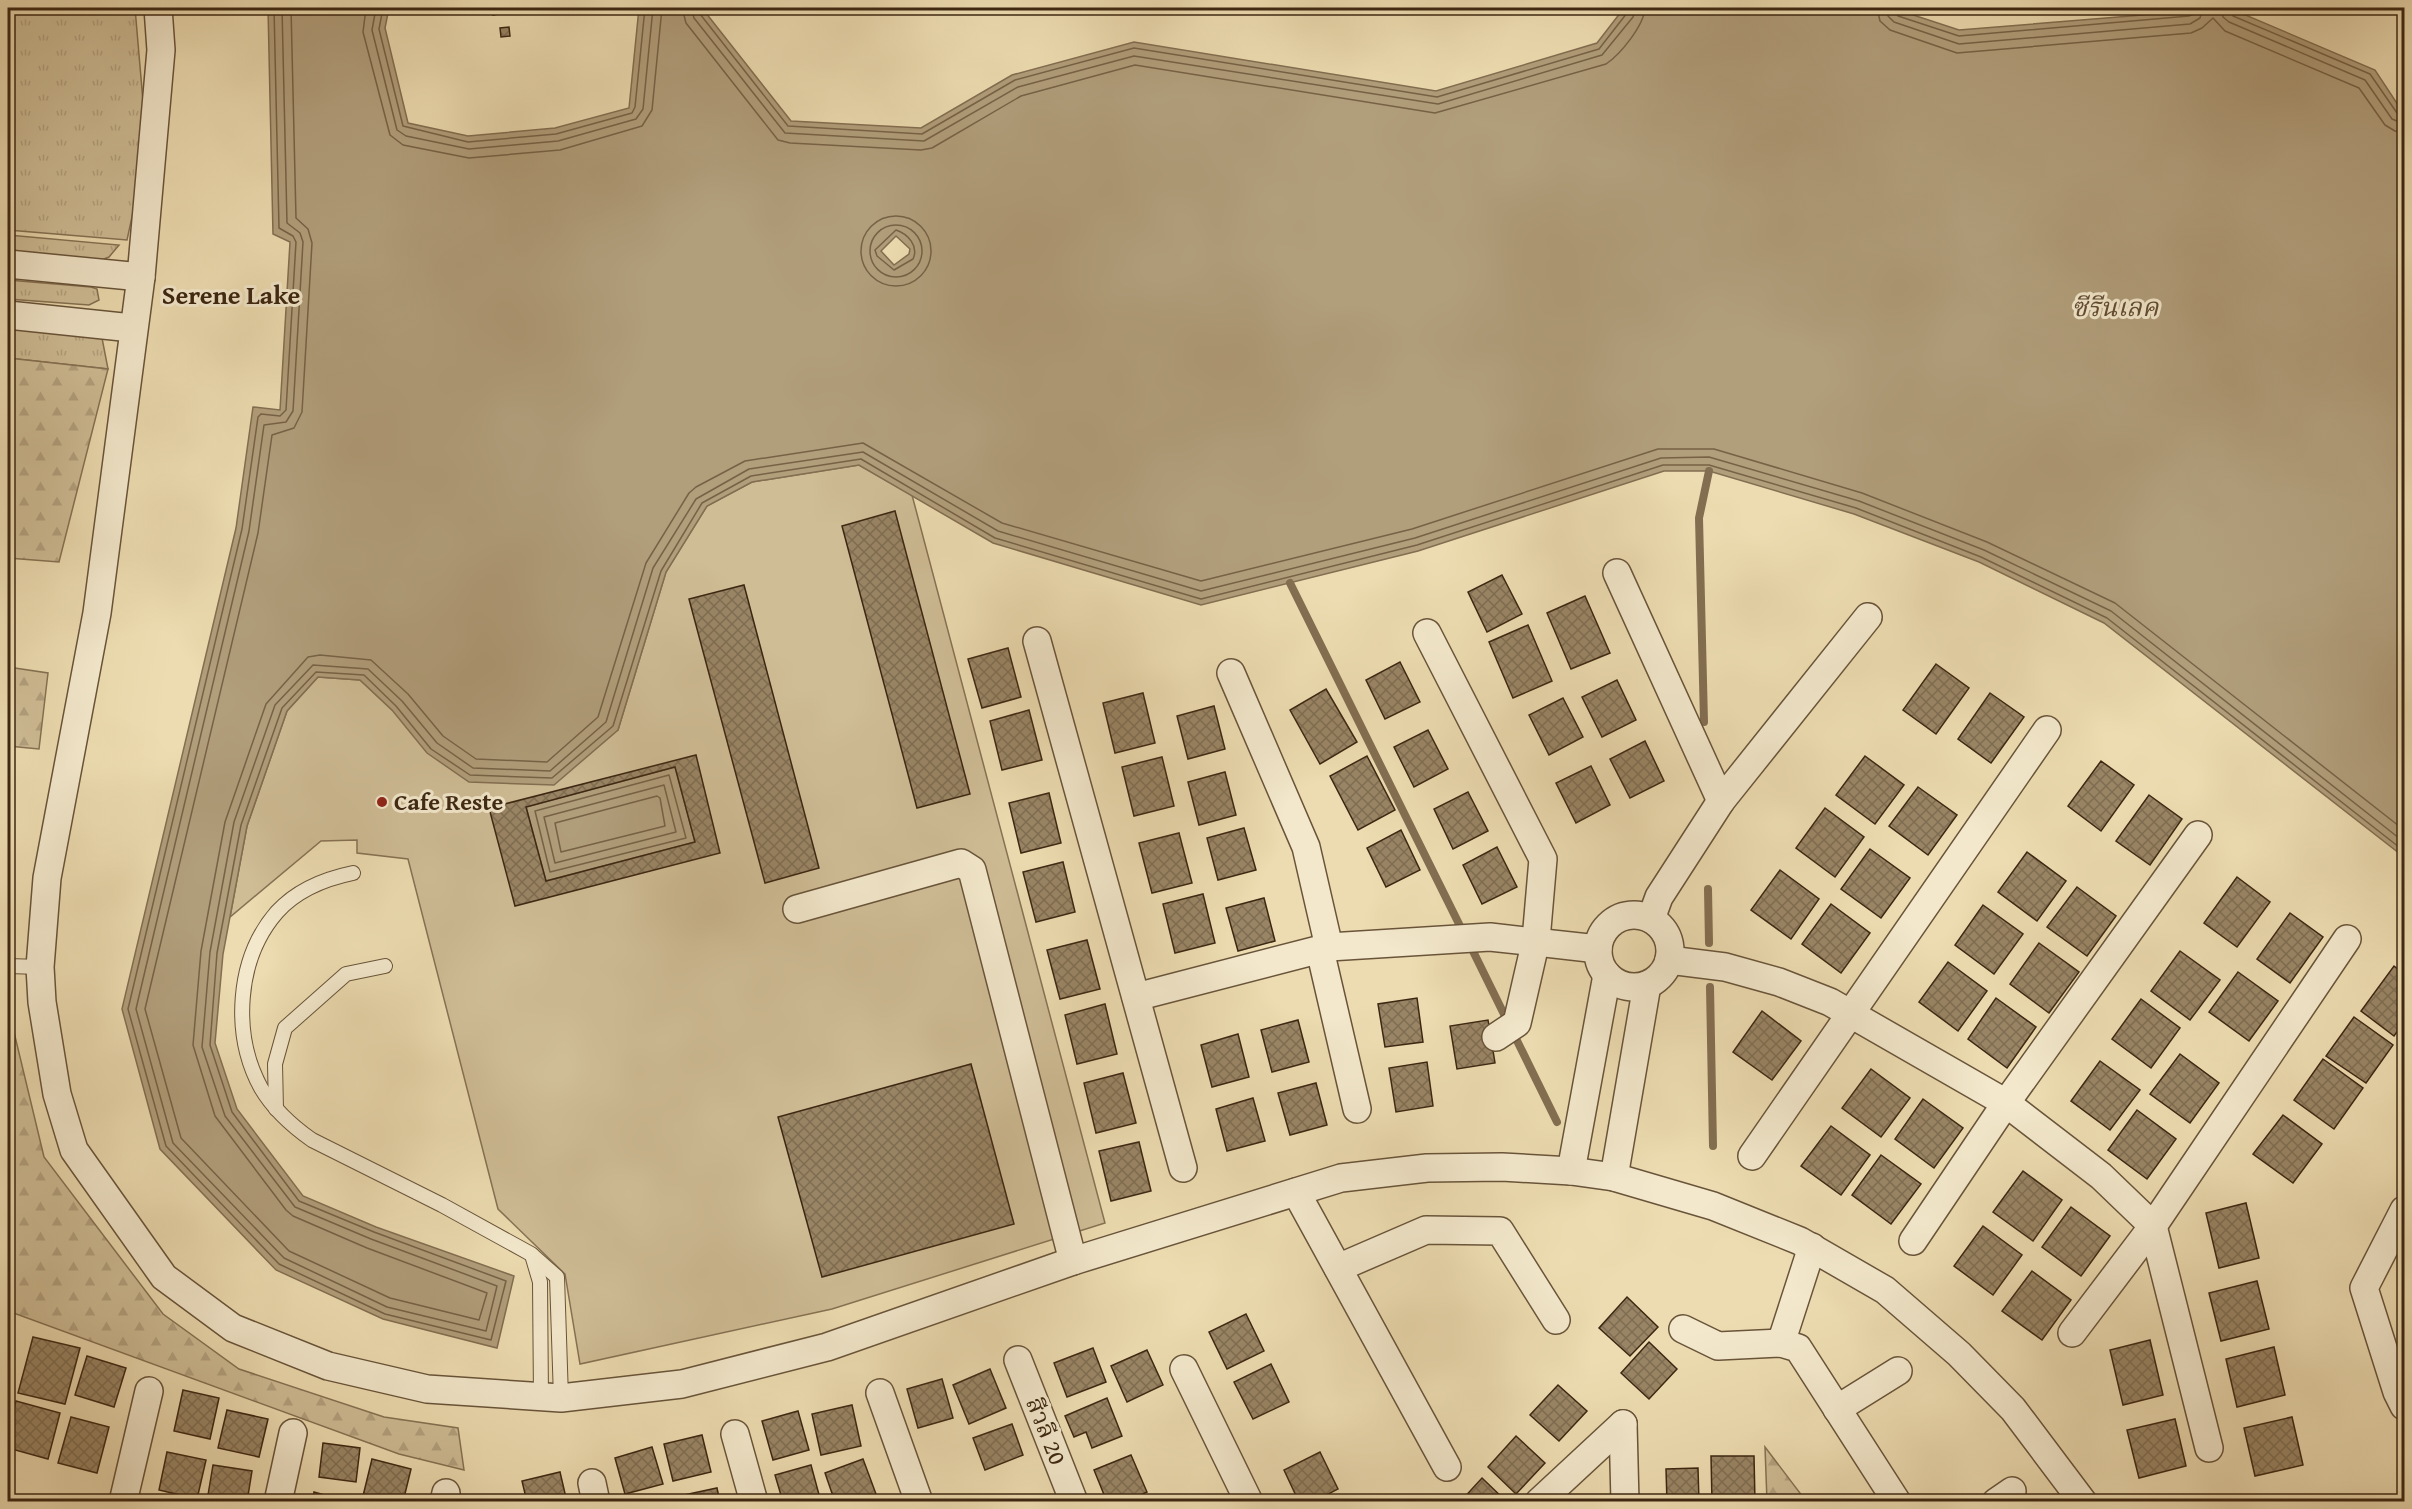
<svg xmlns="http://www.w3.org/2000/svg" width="2412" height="1509" font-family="'Gentium Book Plus','Noto Serif Thai',serif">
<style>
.grass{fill:url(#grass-tufts);stroke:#867254;stroke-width:1.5}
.forest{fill:url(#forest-firs);stroke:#867254;stroke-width:1.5}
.park{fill:#cfbd96;stroke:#867254;stroke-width:1.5}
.water{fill:#b19e7b;stroke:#836e51;stroke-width:1.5;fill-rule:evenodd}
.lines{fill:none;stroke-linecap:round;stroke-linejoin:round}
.shore{stroke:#776246;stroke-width:1.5}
.stream{stroke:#836e51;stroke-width:8}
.building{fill:url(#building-cross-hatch);stroke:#3d2712;stroke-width:1.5;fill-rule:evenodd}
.service-casing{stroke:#69543a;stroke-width:16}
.minor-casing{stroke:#69543a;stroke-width:30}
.service{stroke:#f3e8cc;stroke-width:14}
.minor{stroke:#f3e8cc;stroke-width:27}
.poi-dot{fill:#8f2418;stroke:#f3e8cc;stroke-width:2}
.labels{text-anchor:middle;stroke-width:6;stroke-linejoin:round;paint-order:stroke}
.poi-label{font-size:24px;font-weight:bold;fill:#3d2712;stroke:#f3e8cc;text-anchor:start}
.street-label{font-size:24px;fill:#3d2712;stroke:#f3e8cc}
.neighbourhood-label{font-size:26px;font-weight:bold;fill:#3d2712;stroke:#f3e8cc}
.water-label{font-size:26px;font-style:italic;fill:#604b32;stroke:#f3e8cc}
</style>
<defs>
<pattern id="grass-tufts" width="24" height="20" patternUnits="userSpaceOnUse" patternTransform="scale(1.5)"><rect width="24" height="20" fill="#cfbd96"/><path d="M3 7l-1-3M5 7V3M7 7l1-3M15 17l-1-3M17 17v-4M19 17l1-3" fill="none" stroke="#b3a280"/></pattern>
<pattern id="forest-firs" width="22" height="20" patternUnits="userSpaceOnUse" patternTransform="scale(1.5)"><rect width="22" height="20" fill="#cfbd96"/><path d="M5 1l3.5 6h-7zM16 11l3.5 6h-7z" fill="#b3a280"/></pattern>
<pattern id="building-cross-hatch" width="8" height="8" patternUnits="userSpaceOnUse" patternTransform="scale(1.5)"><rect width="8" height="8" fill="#998565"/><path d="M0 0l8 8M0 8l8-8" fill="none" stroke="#7e6d52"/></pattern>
</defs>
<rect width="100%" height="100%" fill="#eddcb1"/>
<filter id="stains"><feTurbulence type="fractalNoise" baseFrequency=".00333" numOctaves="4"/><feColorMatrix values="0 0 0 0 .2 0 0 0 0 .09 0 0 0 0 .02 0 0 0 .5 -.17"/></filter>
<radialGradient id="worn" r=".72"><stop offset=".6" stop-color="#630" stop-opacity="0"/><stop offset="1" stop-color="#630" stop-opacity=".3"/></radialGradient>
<g class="grass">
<polygon points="8,8 135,8 147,148 127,240 8,230"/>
<polygon points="8,235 119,245 109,257 99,261 8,256"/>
<polygon points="8,280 91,287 97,289 99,300 89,305 8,299"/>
<polygon points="8,327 102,338 108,369 8,358"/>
</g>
<g class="forest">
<polygon points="8,358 108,369 59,562 8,558"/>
<polygon points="8,667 48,673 39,749 8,746"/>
<polygon points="8,1007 44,1157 163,1314 239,1369 384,1417 458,1428 464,1470 399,1454 8,1311"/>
<polygon points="1765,1447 1806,1501 1767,1501"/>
</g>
<polygon class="park" points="859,465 912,495 1105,1223 832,1309 580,1364 565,1274 498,1209 408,859 357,853 357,840 321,841 230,917 247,826 287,711 318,677 360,680 392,710 618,730 666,572 707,506 752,482"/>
<g class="water">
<path d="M268 8H389L385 28 408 123 468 136 555 128 629 108 639 8H702L791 121 921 128 1012 75 1134 42 1436 91 1597 43 1624 8H1892L1959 30 2229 8 2375 70 2404 114V857L2104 623 1979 562 1854 514 1709 471H1664L1418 551 1201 605 993 543 859 465 752 482 707 506 666 572 618 730 554 785 469 782 427 753 392 710 360 680 318 677 287 711 247 826 223 954 215 1043 237 1109 303 1196 376 1227 514 1276 497 1348 383 1319 276 1270 160 1149 122 1009 236 528 253 407 280 410 290 242 273 234ZM896 236 910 249 909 254 894 265 881 251Z"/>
<polygon points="675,767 695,842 546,881 526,807"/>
</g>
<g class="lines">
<g class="shore">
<polyline points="274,8 279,228 293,236 296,242 286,410 280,416 261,414 258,417 242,529 128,1009 166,1146 279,1264 385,1314 491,1340 506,1281 374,1232 299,1201 232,1112 210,1045 217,953 241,825 282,708 316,672 364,675 396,706 431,749 470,775 552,778 613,726 661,571 702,503 751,476 861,459 995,538 1201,599 1417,545 1663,465 1709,465 1856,508 1981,557 2107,618 2404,851"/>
<polyline points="282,8 287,223 300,233 303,242 293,411 286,422 264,425 249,531 136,1009 173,1143 284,1258 387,1307 486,1331 497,1286 371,1239 295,1207 225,1116 202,1047 210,952 234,822 275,705 313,665 368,669 402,701 437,743 473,768 550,771 606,722 653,568 696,499 749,469 863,452 998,531 1201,591 1415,538 1661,458 1709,457 1859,501 1984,550 2111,611 2404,842"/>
<polyline points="291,8 296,218 308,229 312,243 302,412 294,428 272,435 258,533 145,1009 181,1138 289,1251 390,1298 479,1320 487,1293 367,1248 293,1216 286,1210 215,1116 193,1045 201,951 225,822 266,704 308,657 320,655 371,660 408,694 443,736 476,759 547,762 598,717 646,563 689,493 696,487 745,461 863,443 1002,523 1201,581 1412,529 1658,449 1714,449 1862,493 1987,542 2115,603 2404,830"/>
<polyline points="366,8 363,32 390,135 403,145 469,158 560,150 642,126 652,110 662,8"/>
<polyline points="376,8 372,30 397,130 406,136 469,149 558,141 636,119 643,109 653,8"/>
<polyline points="383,8 379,29 403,126 468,142 556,134 632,113 635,107 645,8"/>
<path d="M682 8 686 23 778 140 790 143 921 150 932 148 1021 96 1135 65 1435 113 1606 64C1621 54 1644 25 1645 8"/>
<polyline points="691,8 694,18 785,133 924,141 1018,87 1134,56 1438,104 1602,55 1633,17 1636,8"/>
<polyline points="698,8 700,14 788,126 922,134 1015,80 1134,48 1437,97 1599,49 1627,13 1628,8"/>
<polyline points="1877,8 1880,21 1890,30 1957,53 2191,33 2202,28 2213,18 2225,31 2359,88 2385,125 2395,131 2404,133"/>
<polyline points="1886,8 1888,16 1894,22 1959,44 2190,24 2200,18 2203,8"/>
<polyline points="1894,8 1898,16 1959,36 2189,16 2194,14 2195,8"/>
<polyline points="2221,8 2223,17 2229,22 2365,80 2392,119 2404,124"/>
<polyline points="2229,8 2233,16 2370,74 2397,113 2404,116"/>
<circle cx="896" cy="251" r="35"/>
<circle cx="896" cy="251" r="26"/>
<path d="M896 230C908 234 919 246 913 259L894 270 877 256 875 250Z"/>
<polygon points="669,775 686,838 550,872 535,811"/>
<polygon points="664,785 676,832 555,863 544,817"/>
<polygon points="657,796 660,798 665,826 561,852 555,823"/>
</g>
<g class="stream">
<polyline points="1290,583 1463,932"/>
<polyline points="1704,722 1699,518 1709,471"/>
<polyline points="1708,889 1709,943"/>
<polyline points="1469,943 1557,1122"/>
<polyline points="1710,987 1713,1146"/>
</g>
</g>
<g class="building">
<polygon points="492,8 518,8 518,10 493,15"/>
<polygon points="509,27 510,36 501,37 500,28"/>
<polygon points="895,511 970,794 917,808 842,526"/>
<polygon points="1502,575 1522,614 1487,632 1468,592"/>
<polygon points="744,585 819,868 765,883 689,599"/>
<polygon points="1585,596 1610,653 1571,669 1547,613"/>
<polygon points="1528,625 1552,681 1513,698 1489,642"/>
<polygon points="1008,648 1021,697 982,708 968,659"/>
<polygon points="1400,662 1420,702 1385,719 1366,680"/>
<polygon points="1936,664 1969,688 1936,734 1903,710"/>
<polygon points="1617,680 1636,720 1602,737 1582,697"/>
<polygon points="1326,689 1357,742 1320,764 1290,710"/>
<polygon points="1143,693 1155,743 1115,753 1103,703"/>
<polygon points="1990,693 2024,717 1991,763 1958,739"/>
<polygon points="1563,698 1583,737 1549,755 1529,715"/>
<polygon points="1214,706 1225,749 1188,759 1177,716"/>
<polygon points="1029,710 1042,760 1002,770 990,721"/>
<polygon points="1428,730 1448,769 1414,787 1394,747"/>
<polygon points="1645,741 1664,781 1630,798 1610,759"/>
<path d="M696 755 720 853 515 906 489 808ZM675 767 695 842 546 881 526 807Z"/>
<polygon points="1367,756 1395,810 1358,830 1330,776"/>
<polygon points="1865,756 1904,785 1875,824 1836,795"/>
<polygon points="1162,757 1174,806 1134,816 1122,767"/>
<polygon points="2101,761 2134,785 2101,831 2068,806"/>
<polygon points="1591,766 1610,805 1576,823 1556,783"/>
<polygon points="1225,772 1236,815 1199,825 1188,782"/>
<polygon points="1918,787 1957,815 1928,855 1889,826"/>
<polygon points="1468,792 1488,831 1453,849 1434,809"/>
<polygon points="1049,793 1061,843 1021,853 1009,803"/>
<polygon points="2149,795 2182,819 2150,865 2116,841"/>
<polygon points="1825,808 1864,837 1835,877 1796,848"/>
<polygon points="1244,828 1256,870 1218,880 1207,838"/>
<polygon points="1401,830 1420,870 1386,887 1367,848"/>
<polygon points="1179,833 1192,883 1152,893 1139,843"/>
<polygon points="1497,847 1517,887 1482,904 1463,865"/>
<polygon points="1870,849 1910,878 1881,918 1841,889"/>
<polygon points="2027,852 2066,881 2037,921 1998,892"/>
<polygon points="1063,862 1075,912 1036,922 1023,872"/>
<polygon points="1780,870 1819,899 1791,939 1751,910"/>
<polygon points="2237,877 2270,902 2237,947 2204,923"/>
<polygon points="2077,887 2116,916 2087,956 2047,927"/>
<polygon points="1203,894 1215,943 1175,953 1163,904"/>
<polygon points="1264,898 1275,941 1238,951 1226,908"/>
<polygon points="1831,904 1870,933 1841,973 1802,944"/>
<polygon points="1983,905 2023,934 1994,974 1955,945"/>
<polygon points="2290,913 2323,937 2290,983 2257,959"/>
<polygon points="1087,940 1100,989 1060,999 1047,950"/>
<polygon points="2039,943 2079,972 2049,1013 2010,984"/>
<polygon points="2180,951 2220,980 2190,1020 2151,991"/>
<polygon points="1948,962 1987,991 1958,1031 1919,1002"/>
<polygon points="2394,966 2404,974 2404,1022 2394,1036 2361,1011"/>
<polygon points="2238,972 2278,1001 2249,1041 2209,1012"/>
<polygon points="1417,998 1423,1042 1385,1047 1378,1004"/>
<polygon points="1996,998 2036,1027 2007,1068 1968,1039"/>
<polygon points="2141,999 2180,1028 2151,1068 2112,1039"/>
<polygon points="1105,1004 1117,1054 1077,1064 1065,1015"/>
<polygon points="1762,1011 1801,1041 1772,1080 1733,1052"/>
<polygon points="2354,1017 2393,1045 2366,1083 2326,1056"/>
<polygon points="1298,1020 1309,1062 1272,1072 1261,1030"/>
<polygon points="1488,1020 1495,1063 1457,1069 1450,1026"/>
<polygon points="1238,1034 1249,1077 1212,1087 1201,1045"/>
<polygon points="2180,1054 2219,1083 2190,1123 2150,1094"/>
<polygon points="2323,1059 2363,1088 2334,1129 2294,1100"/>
<polygon points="2100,1061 2140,1090 2110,1130 2071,1101"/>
<polygon points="1427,1062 1433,1106 1396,1112 1389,1068"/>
<polygon points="971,1064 1014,1224 822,1277 778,1117"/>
<polygon points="1871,1069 1910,1098 1881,1137 1842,1108"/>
<polygon points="1123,1073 1136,1123 1096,1133 1084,1083"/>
<polygon points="1316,1083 1327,1125 1290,1135 1278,1093"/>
<polygon points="1253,1098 1265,1141 1227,1151 1216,1109"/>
<polygon points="1923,1099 1963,1128 1934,1168 1895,1139"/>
<polygon points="2137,1110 2176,1139 2147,1179 2108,1150"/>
<polygon points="2283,1115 2322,1144 2293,1183 2253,1154"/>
<polygon points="1831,1126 1870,1155 1841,1195 1801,1166"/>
<polygon points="1139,1142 1151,1191 1111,1201 1099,1151"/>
<polygon points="1881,1155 1921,1184 1891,1224 1852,1195"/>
<polygon points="2023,1171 2062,1200 2033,1241 1993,1212"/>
<polygon points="2246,1203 2259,1258 2219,1268 2206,1213"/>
<polygon points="2071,1207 2110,1236 2081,1276 2042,1247"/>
<polygon points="1983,1226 2022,1255 1993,1295 1954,1266"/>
<polygon points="2032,1271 2071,1300 2042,1340 2002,1311"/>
<polygon points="2257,1281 2269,1329 2221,1341 2209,1293"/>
<polygon points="1627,1297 1658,1327 1630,1356 1599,1328"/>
<polygon points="1246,1314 1264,1351 1227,1369 1209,1332"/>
<polygon points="33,1337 80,1348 65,1404 18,1393"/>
<polygon points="2150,1340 2163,1395 2123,1405 2110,1350"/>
<polygon points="1649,1342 1677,1369 1649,1399 1621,1373"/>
<polygon points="2274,1347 2285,1395 2237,1407 2226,1359"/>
<polygon points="1093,1348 1106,1382 1067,1397 1054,1363"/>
<polygon points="1147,1350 1163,1385 1127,1402 1111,1366"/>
<polygon points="87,1356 126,1368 114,1407 75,1395"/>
<polygon points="1271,1364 1289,1402 1253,1419 1234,1382"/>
<polygon points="990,1369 1006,1408 969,1424 953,1385"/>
<polygon points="942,1379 953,1418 918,1428 907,1389"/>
<polygon points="1558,1385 1587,1411 1559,1441 1530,1415"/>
<polygon points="183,1390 219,1398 210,1439 174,1431"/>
<polygon points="1107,1398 1122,1436 1092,1448 1086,1432 1074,1437 1065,1416"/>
<polygon points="16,1401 60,1413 48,1459 8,1448 8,1431"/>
<polygon points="852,1405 861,1446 821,1455 812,1414"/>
<polygon points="227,1410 268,1419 259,1457 218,1448"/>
<polygon points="798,1411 809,1450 773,1460 762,1421"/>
<polygon points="71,1417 109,1427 97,1473 58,1463"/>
<polygon points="2292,1417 2303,1465 2255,1476 2244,1428"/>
<polygon points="2175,1419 2186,1466 2139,1478 2127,1430"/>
<polygon points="1012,1424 1023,1455 985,1470 973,1438"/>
<polygon points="702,1435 711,1472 673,1481 664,1444"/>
<polygon points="1516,1436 1545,1463 1516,1494 1488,1467"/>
<polygon points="323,1443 360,1448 356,1482 319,1477"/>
<polygon points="652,1447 663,1484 625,1494 615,1458"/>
<polygon points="167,1452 206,1460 197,1499 159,1490"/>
<polygon points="1320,1452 1338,1489 1313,1502 1299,1502 1284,1470"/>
<polygon points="1131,1455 1147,1492 1125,1502 1107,1502 1094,1470"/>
<polygon points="1711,1456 1754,1456 1755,1502 1712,1502"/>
<polygon points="372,1459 411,1469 403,1502 384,1502 363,1496"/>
<polygon points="863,1459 876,1494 855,1502 835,1502 825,1473"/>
<polygon points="213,1465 252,1471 247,1502 207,1501"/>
<polygon points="811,1465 821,1502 783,1502 775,1475"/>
<polygon points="1698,1468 1699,1502 1667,1502 1666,1469"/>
<polygon points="560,1472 567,1502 527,1502 522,1481"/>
<polygon points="1482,1478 1507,1502 1460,1502"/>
<polygon points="717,1488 720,1502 680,1502 679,1496"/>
<polygon points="314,1492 349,1502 312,1502"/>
</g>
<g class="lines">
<defs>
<g id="service">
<path d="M353 873C324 879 297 890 277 912 236 959 232 1035 261 1088 274 1110 292 1126 312 1140L442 1205 531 1254 557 1277 561 1398"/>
<polyline points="8,966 40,967"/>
<polyline points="276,1109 275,1064 285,1028 346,974 385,966"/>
<polyline points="532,1255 540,1282 541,1398"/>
</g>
<g id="minor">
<polyline points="158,8 161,50 141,277 97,613 47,878 40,967 42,1002 57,1094 74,1150 164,1277 233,1328 328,1366 427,1389 561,1398 682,1384 827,1347 1073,1261 1341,1178 1427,1168 1502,1167 1571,1171 1614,1177 1713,1206 1800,1241 1885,1290 1959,1354 2013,1409 2083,1502"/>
<polyline points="8,264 141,277"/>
<polyline points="8,315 132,328"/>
<polyline points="1617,573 1721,801"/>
<polyline points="1427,633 1543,859 1536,940 1517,1023 1496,1037"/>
<polyline points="1037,641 1183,1168"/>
<polyline points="1231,673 1306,847 1329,947"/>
<polyline points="797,909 961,863 972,870 1073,1261"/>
<circle cx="1634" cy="951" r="36"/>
<polyline points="1651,919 1659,897 1721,801 1868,617"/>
<polyline points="1320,950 1357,1109"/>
<polyline points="1669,960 1725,967 1779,982 1830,1002 2006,1103 2101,1176 2153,1226 2209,1448"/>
<polyline points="1136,997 1329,947 1490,937 1598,949"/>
<polyline points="1752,1156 2047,730"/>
<polyline points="1571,1171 1607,975"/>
<polyline points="1614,1177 1647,985"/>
<polyline points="1296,1192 1447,1467"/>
<polyline points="2404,1210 2364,1288 2397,1392 2404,1406"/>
<polyline points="1913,1241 2006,1103 2198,835"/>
<polyline points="1338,1268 1426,1230 1500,1231 1556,1320"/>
<polyline points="1683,1329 1718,1346 1781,1343 1798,1348 1897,1502"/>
<polyline points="2072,1333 2153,1226 2347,939"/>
<polyline points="1781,1343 1812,1247"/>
<polyline points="1018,1360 1074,1502"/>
<polyline points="1184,1369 1249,1502"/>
<polyline points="880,1393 919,1502"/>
<polyline points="1837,1409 1898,1371"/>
<polyline points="1623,1424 1625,1502"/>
<polyline points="735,1434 754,1502"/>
<polyline points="592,1483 596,1502"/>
<polyline points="123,1502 149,1391"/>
<polyline points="278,1502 293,1433"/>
<polyline points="444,1502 446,1493"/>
<polyline points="1539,1502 1623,1424"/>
<polyline points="1996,1502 2012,1491"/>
</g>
</defs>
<use href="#service" class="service-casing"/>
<use href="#minor" class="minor-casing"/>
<use href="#service" class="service"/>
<use href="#minor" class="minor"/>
</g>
<circle class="poi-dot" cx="382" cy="802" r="6"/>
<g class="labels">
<g class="poi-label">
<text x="394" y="810">Cafe Reste</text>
</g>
<g class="street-label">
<text transform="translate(1046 1431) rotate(68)" y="8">สีวลี 20</text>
</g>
<g class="neighbourhood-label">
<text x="231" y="304">Serene Lake</text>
</g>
<g class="water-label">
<text x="2115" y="316">ซีรีนเลค</text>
</g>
</g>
<rect width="2412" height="1509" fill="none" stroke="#eddcb1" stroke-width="30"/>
<rect x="9" y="9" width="2394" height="1491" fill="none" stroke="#3d2712" stroke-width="3"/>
<rect x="15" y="15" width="2382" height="1479" fill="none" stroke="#3d2712" stroke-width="1.5"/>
<rect width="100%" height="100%" filter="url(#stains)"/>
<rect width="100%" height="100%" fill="url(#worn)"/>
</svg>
